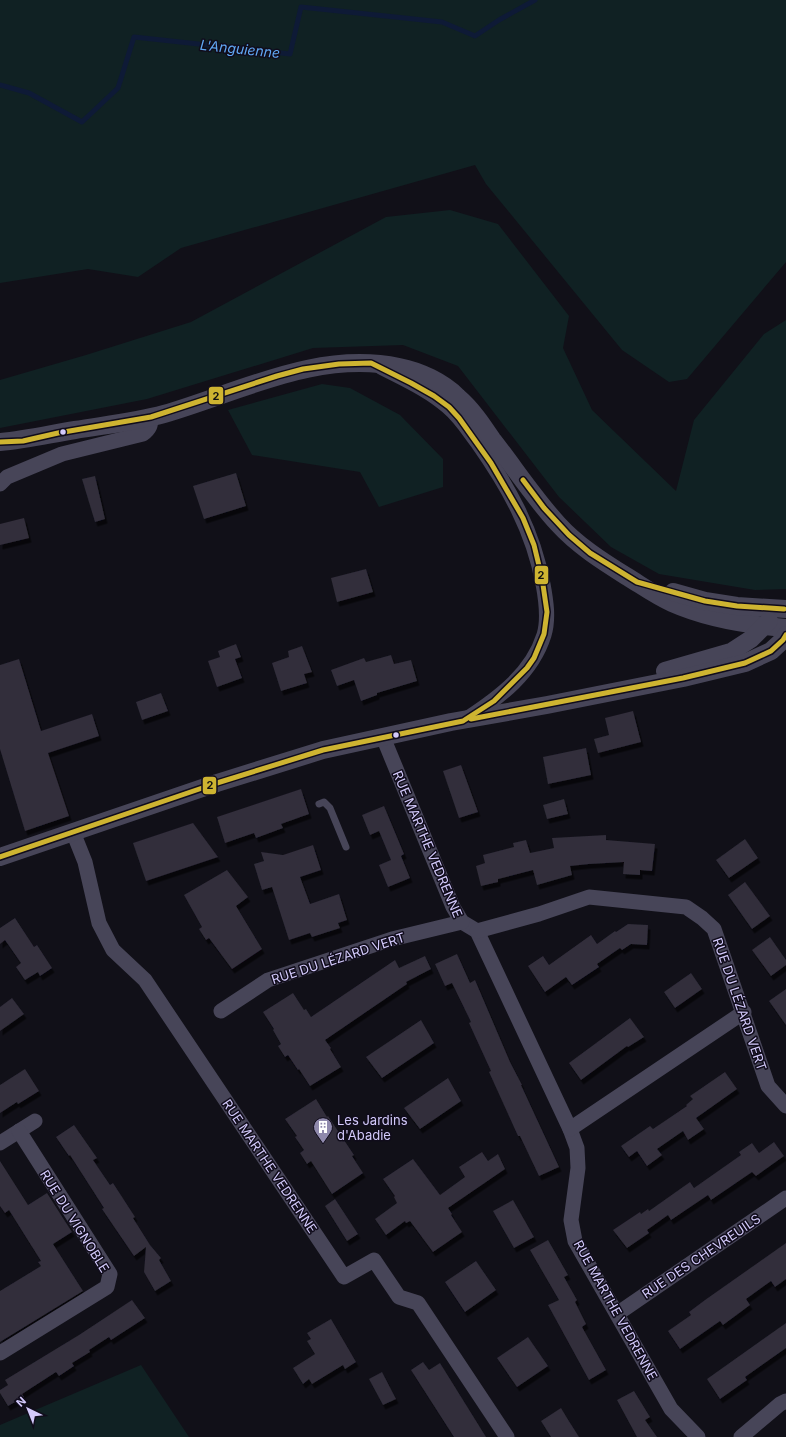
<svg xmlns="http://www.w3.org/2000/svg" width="786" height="1437" font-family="Inter,sans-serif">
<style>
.green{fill:#102123}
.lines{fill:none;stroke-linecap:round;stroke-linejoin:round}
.stream{stroke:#0e1a36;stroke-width:5}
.building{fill:#302d3a;filter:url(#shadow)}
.service{stroke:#474558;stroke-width:7}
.minor{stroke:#474558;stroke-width:15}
.tertiary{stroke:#474558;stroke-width:18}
.bus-1-casing{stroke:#100c1b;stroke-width:8}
.bus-1{stroke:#ceb431;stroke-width:5}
.bus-dot{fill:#d3cafb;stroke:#100c1b;stroke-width:1.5}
.labels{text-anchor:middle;stroke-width:3;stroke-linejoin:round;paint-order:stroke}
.street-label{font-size:13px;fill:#d3cafb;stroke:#100c1b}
.poi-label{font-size:13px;fill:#d3cafb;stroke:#100c1b;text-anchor:start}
.water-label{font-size:14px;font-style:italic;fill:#60a7f3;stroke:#100c1b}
.line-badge{stroke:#100c1b;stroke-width:1.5}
.pale-badge-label{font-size:11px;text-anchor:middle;font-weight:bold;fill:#111}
</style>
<defs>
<filter id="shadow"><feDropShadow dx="2.5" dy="4.5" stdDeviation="0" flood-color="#0009"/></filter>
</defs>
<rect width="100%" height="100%" fill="#111018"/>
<g class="green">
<polygon points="0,0 786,0 786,262 687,379 669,382 622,350 486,184 475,165 181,248 138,277 88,269 0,283"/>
<polygon points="450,210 498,224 569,316 563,348 592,410 676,491 694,420 764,334 786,320 786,589 755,590 659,574 611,547 559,497 458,366 403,345 313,348 147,399 0,428 0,380 86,355 191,322 386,217"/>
<polygon points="322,384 350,388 400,415 443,459 443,487 379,507 360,472 252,455 228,410"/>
<polygon points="141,1365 189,1437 0,1437 0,1425"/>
</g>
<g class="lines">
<polyline class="stream" points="0,85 29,93 82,122 118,88 134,37 290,54 301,7 442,22 475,36 499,20 535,0"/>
</g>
<g class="building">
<polygon points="236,473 246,506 204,519 193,486"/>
<polygon points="95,476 105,519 95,522 82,479"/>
<polygon points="24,518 29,538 0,545 0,524"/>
<polygon points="366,569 373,592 337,602 331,578"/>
<polygon points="236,644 241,657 235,659 242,678 217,687 208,661 220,657 218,651"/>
<polygon points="302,646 312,672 304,674 307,683 281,691 272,663 289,657 288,651"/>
<polygon points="391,655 394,664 411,660 417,681 377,693 377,695 361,701 354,680 337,686 331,670 364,658 366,662"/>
<polygon points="19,659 41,731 92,714 99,736 48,753 69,816 25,831 0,749 0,665"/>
<polygon points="161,693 168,711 142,720 136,702"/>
<polygon points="633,711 641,742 598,753 594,739 609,735 605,718"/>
<polygon points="586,748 591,775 548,784 543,757"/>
<polygon points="461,765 478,812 459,818 443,771"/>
<polygon points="301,789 309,814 281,824 283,828 256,838 254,833 225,843 217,817"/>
<polygon points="564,799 568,814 547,819 543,805"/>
<polygon points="384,806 404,854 401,856 410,878 388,887 379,865 391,860 379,831 370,835 362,815"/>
<polygon points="193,823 218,857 146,881 133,843"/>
<polygon points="606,835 606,840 655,844 652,871 640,870 640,875 623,874 624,862 589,864 570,866 572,875 537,885 533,870 498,879 498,882 481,886 476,866 485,863 483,855 514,847 513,843 526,840 530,853 554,848 552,838"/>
<polygon points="745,839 758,858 729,878 716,860"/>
<polygon points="313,845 321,870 300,877 310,904 339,894 347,920 338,923 340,928 312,937 310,933 289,940 272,887 262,890 254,864 264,861 261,852 283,855"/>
<polygon points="227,870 248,897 236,906 262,949 232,969 209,938 206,940 199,929 202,927 184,895"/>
<polygon points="745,882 770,916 752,929 728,895"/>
<polygon points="15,918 34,947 37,945 52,968 40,976 38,972 25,980 16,967 21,963 5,940 0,944 0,928"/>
<polygon points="628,924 648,925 647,945 631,944 622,950 620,948 597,964 599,967 572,985 566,977 545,992 528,966 543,956 549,965 591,935 597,944 615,931 616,932"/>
<polygon points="770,937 786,960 786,965 771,976 752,950"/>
<polygon points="457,954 470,983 475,980 510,1062 522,1085 521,1085 559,1167 539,1176 520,1136 518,1136 489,1072 491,1071 469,1023 471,1022 452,983 445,986 435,964"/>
<polygon points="425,956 431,969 406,982 407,984 325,1040 331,1048 330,1049 341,1067 310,1086 299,1069 298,1070 288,1055 285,1057 278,1046 281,1044 273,1030 274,1029 263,1012 293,993 304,1010 306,1009 311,1017 395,960 399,968"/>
<polygon points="691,973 702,989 675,1008 664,992"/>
<polygon points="786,989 786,1025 769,1001"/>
<polygon points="12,998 24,1014 0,1031 0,1007"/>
<polygon points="630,1018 644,1037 628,1047 627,1046 581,1080 569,1063"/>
<polygon points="421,1020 434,1043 382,1078 366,1057"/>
<polygon points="25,1069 39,1091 18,1104 17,1102 0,1113 0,1085"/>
<polygon points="725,1072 737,1089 696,1118 704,1129 688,1140 683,1131 657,1149 662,1155 647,1166 637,1151 629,1157 621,1146 650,1126 653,1129 687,1106 686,1105 693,1099 690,1096"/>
<polygon points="448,1078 461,1101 420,1129 404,1108"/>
<polygon points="316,1099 327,1117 328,1116 354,1155 352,1156 363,1173 332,1194 311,1161 307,1164 300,1153 304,1150 295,1137 297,1136 285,1119"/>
<polygon points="74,1125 97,1158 93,1160 110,1185 113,1183 135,1217 133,1218 150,1245 161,1258 159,1260 171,1281 155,1291 144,1272 146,1247 134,1256 102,1209 104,1208 70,1155 69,1156 56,1137"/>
<polygon points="774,1142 784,1156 756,1176 752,1172 711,1200 708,1195 671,1220 668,1215 647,1230 649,1233 627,1248 613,1230 640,1212 641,1214 648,1209 649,1211 690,1182 694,1188 741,1155 739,1152 752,1143 759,1153"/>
<polygon points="482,1152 488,1161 498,1154 505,1169 448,1208 452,1214 451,1215 462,1232 433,1252 410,1221 406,1223 405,1221 386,1235 375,1219 397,1203 394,1197 395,1196 383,1179 413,1159 440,1195 465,1177 459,1167"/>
<polygon points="0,1161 28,1205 47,1193 61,1215 72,1232 53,1244 83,1291 0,1342 0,1291 41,1266 38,1262 41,1261 9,1210 5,1213 0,1206"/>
<polygon points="335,1199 358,1234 347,1241 325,1206"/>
<polygon points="513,1200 534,1237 514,1248 493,1211"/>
<polygon points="548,1240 568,1275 564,1277 577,1300 575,1302 586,1324 582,1327 606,1370 589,1380 548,1305 559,1300 530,1250"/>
<polygon points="786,1243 786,1279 775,1287 771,1281 746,1299 750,1305 723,1325 720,1321 680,1349 668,1331 691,1315 689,1312 705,1300"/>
<polygon points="476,1261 496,1290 465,1312 445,1282"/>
<polygon points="132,1300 145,1318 111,1340 109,1337 89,1350 90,1352 72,1363 74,1366 59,1376 56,1372 22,1394 24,1397 8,1406 0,1393 0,1390 8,1385 5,1380 79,1335"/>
<polygon points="331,1319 356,1362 345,1369 343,1365 312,1384 309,1379 303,1384 293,1368 315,1354 307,1341 311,1339 307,1333"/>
<polygon points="786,1323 786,1348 745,1377 747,1380 720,1399 707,1379"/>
<polygon points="528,1337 548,1366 517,1387 497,1358"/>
<polygon points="423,1362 429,1370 440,1363 486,1437 454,1437 411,1370"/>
<polygon points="382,1372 396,1399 383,1405 369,1379"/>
<polygon points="634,1391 650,1417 645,1420 657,1437 637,1437 617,1400"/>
<polygon points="561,1408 567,1418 579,1437 551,1437 541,1421"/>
</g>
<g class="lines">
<polyline class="service" points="319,804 324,802 330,808 346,847"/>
<g class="minor">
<path d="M381 367C404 379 429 390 448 407 460 417 468 430 477 442 508 486 533 530 543 584 546 600 549 619 544 635 532 673 500 697 468 718"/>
<path d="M0 484 7 477 62 454 143 434C150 429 151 425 151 417"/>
<polyline points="383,737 453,907 462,922 477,931 570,1129 577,1148 578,1168 571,1220 575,1241 671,1409 698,1437"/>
<polyline points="73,832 85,862 99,923 113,950 145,980 344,1277 374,1260 399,1297 418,1303 507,1437"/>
<polyline points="477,931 539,914 589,897 686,907 702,918 714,929 768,1086 786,1106"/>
<polyline points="221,1011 268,980 392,939 462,922"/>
<polyline points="570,1129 744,1012"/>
<polyline points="0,1143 35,1121"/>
<polyline points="617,1314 786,1198"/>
<polyline points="0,1353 107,1287 110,1274 19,1131"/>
<polyline points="741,1437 780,1404 786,1401"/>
</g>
<g class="tertiary">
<path d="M0 442C26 440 50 434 75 430 105 425 135 422 164 414 240 392 317 350 399 367 420 371 443 382 458 397 472 409 482 424 492 439 514 467 534 498 558 524 577 545 602 561 626 576 641 585 656 596 672 603 708 619 747 625 786 628"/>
<polyline points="673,592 705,601 737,606 786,609"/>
<polyline points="665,671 731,652 751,639 769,621"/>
<polyline points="0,857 217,783 323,750 451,722 547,705 683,678 745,663 771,651 783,640 786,635"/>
</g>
<defs>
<g id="bus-1">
<polyline points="0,442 23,441 58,433 151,417 277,376 303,369 339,364 371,363 411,383 434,396 449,407 459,418 491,463 523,518 534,545 542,578 547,612 544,634 534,658 527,668 494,701 463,721 323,750 217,783 0,857"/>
<polyline points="523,480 544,508 569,535 590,553 637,582 705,601 737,606 784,609"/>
<polyline points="471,719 683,678 745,663 771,651 783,640 786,635"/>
</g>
</defs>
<use href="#bus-1" class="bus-1-casing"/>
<use href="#bus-1" class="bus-1"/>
</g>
<defs>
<symbol id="building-pin" viewBox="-11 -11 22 30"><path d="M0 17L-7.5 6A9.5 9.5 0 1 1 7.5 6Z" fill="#8f89ac" stroke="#100c1b"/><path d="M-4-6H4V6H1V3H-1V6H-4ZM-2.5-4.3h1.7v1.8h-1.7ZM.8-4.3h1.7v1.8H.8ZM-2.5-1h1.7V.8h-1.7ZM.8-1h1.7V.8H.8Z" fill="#fff"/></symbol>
</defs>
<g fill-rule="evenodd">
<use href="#building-pin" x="312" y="1116" width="22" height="30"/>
</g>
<g class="bus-dot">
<circle cx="63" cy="432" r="3.5"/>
<circle cx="396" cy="735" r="3.5"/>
</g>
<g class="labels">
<g class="street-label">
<text transform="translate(428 844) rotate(67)" y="5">RUE MARTHE VEDRENNE</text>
<text transform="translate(338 958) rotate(-18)" y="5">RUE DU LÉZARD VERT</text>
<text transform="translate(740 1004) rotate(71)" y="5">RUE DU LÉZARD VERT</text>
<text transform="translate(270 1166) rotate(56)" y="5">RUE MARTHE VEDRENNE</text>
<text transform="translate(75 1221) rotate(58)" y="5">RUE DU VIGNOBLE</text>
<text transform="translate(701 1256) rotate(-34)" y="5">RUE DES CHEVREUILS</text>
<text transform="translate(616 1310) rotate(61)" y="5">RUE MARTHE VEDRENNE</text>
</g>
<g class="poi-label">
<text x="337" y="1125">Les Jardins<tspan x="337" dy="15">d'Abadie</tspan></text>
</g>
<g class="water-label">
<text transform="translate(240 49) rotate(6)" y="5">L'Anguienne</text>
</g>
</g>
<g class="line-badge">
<rect x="208" y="386" width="16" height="19" rx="4" fill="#ceb431"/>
<rect x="534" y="565" width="15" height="20" rx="4" fill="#ceb431"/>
<rect x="202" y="776" width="15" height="19" rx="4" fill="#ceb431"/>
</g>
<g class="pale-badge-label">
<text x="216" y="400">2</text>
<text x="541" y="579">2</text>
<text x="210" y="789">2</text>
</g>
<g transform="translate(28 1409) rotate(317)" stroke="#100c1b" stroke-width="3" paint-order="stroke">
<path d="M0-3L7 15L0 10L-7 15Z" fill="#d3cafb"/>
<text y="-6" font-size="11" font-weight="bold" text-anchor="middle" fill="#d3cafb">N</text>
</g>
</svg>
